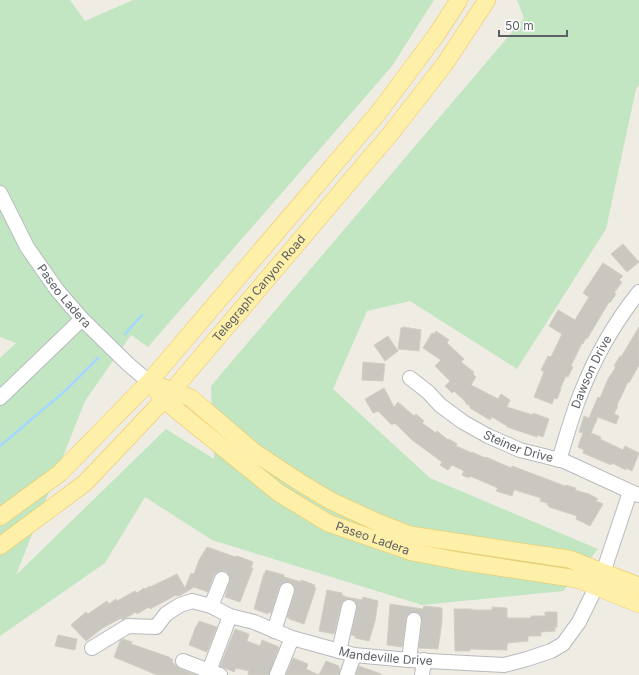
<svg xmlns="http://www.w3.org/2000/svg" width="639" height="675" font-family="Inter,sans-serif">
<style>
.green{fill:#c1e6c1}
.lines{fill:none;stroke-linecap:round;stroke-linejoin:round}
.stream{stroke:#a4d8ff;stroke-width:2.5}
.building{fill:#cac7c1;stroke:#d3cec2}
.minor-casing{stroke:#b7babe;stroke-width:16}
.major-casing{stroke:#f1c55b;stroke-width:18}
.minor{stroke:#fff;stroke-width:14}
.major{stroke:#fff0a9;stroke-width:17}
.labels{text-anchor:middle;stroke-width:3;stroke-linejoin:round;paint-order:stroke}
.street-label{font-size:12px;fill:#5c6065;stroke:#fff}
</style>
<rect width="100%" height="100%" fill="#efece4"/>
<polygon class="green" points="0,0 70,0 85,21 133,0 434,0 392,66 148,347 131,335 85,401 16,575 166,429 214,459 211,386 524,18 517,0 639,0 639,85 636,89 606,229 517,369 410,301 367,311 333,389 430,478 598,549 563,591 422,605 212,540 145,497 105,563 0,636 0,358 16,343 0,337"/>
<g class="lines">
<g class="stream">
<polyline points="125,334 142,315"/>
<polyline points="0,446 65,391 98,358"/>
</g>
</g>
<g class="building">
<polygon points="623,244 639,262 627,272 611,254"/>
<polygon points="603,263 623,276 619,280 622,282 614,293 616,294 610,303 609,302 587,339 586,338 583,344 582,343 571,366 573,367 568,377 566,376 560,389 561,389 557,399 554,398 552,404 534,397 544,372 541,370 548,356 550,357 552,355 562,334 549,326 558,310 575,320 589,297 583,293"/>
<polygon points="404,327 421,330 419,351 398,349 401,328"/>
<polygon points="639,327 639,365 629,383 628,382 617,405 618,406 614,414 619,416 616,424 598,417 591,433 601,437 600,439 623,450 625,446 639,453 632,471 626,468 626,470 612,463 611,465 583,453 584,450 578,447 583,433 579,432 584,416 589,418 598,397 600,398 608,379 616,367 614,366 620,356 621,357"/>
<polygon points="436,331 449,340 447,343 464,359 461,362 474,372 473,374 476,377 471,385 498,399 501,394 510,400 507,407 533,415 533,413 549,419 543,437 537,435 537,437 507,427 507,426 492,417 490,420 470,408 470,406 465,403 466,402 454,391 452,393 445,386 450,381 435,366 441,360 423,348 432,333 434,334"/>
<polygon points="388,336 398,351 385,361 374,345"/>
<polygon points="363,362 385,364 383,381 362,380"/>
<polygon points="384,388 394,407 398,402 414,416 416,414 424,421 422,423 436,433 437,431 448,440 449,439 457,444 456,446 472,453 472,452 485,458 486,457 511,468 512,466 565,486 566,485 576,488 575,490 589,494 598,499 596,501 603,504 593,521 590,526 576,519 577,516 549,507 547,503 540,501 541,498 515,490 514,490 512,496 496,491 498,488 470,476 469,478 462,475 464,471 452,465 448,470 440,465 442,462 412,440 398,426 394,423 392,425 378,411 373,413 365,399"/>
<polygon points="207,547 235,557 236,556 240,557 253,562 251,568 253,568 240,602 225,597 230,577 226,571 220,571 214,575 208,592 194,587 181,595 177,596 176,595 150,609 149,607 137,614 136,612 122,620 121,618 101,629 86,641 71,625 86,612 88,614 107,601 109,604 116,599 117,601 135,591 137,593 144,588 145,589 150,586 150,587 177,574 185,588 191,573 194,574 199,560"/>
<polygon points="266,570 284,575 284,577 301,582 301,580 315,585 314,587 316,588 304,624 289,619 289,618 287,617 295,592 294,585 289,582 282,584 279,587 271,613 268,612 268,614 254,609 264,573 265,573"/>
<polygon points="327,590 342,593 342,595 346,597 362,600 363,597 378,601 375,621 369,641 355,638 355,636 351,635 357,608 355,601 350,599 346,599 341,605 334,634 319,631"/>
<polygon points="390,604 423,609 424,606 442,608 442,621 438,649 419,648 422,621 419,614 415,612 408,615 406,619 402,647 387,645"/>
<polygon points="492,607 507,608 507,618 531,618 531,616 545,616 545,612 557,612 557,627 555,627 555,631 541,632 541,636 528,636 528,641 508,643 508,644 507,644 507,650 470,649 470,651 455,651 454,609 470,609 474,610 492,610"/>
<polygon points="199,621 217,627 207,652 189,645 196,626 197,626"/>
<polygon points="235,629 249,634 247,641 260,646 262,640 279,647 269,675 248,675 249,671 236,668 234,672 220,666"/>
<polygon points="58,635 77,639 75,650 55,646"/>
<polygon points="123,639 132,642 131,644 169,657 173,660 172,662 180,669 196,675 157,675 114,657 120,641"/>
<polygon points="293,658 308,664 306,669 319,675 326,661 339,666 338,668 340,668 339,675 286,675"/>
<polygon points="359,666 381,674 381,675 356,675"/>
</g>
<g class="lines">
<defs>
<g id="minor">
<path id="s1" d="M0 193 27 247 57 290 82 319 128 364 149 382"/>
<path id="s2" d="M410 378 428 392 440 405 463 422 488 436 520 450 564 461 638 495"/>
<polyline points="0,398 82,319"/>
<path id="s3" d="M559 460C566 438 572 415 581 393 595 357 615 322 639 292"/>
<polyline points="211,606 222,579"/>
<polyline points="274,631 287,590"/>
<path id="s4" d="M92 648 128 626 156 627 166 614 180 605 192 601 211 606 230 616 254 622 292 638 354 655 409 660 504 665 527 659 551 651 563 644 579 622 603 573 630 492"/>
<polyline points="339,651 349,607"/>
<polyline points="409,660 414,620"/>
<polyline points="183,661 220,675"/>
<polyline points="209,671 230,616"/>
<polyline points="277,675 292,638"/>
<polyline points="347,675 354,655"/>
<polyline points="422,675 424,660"/>
</g>
<g id="major">
<polyline points="162,387 191,398 254,452 301,483 331,501 379,523 410,535 569,559 639,586"/>
<path id="s5" d="M157 391 164 400 279 493 328 523 412 552 459 561 577 579 639 604"/>
<polyline points="0,517 60,473 149,382 379,112 437,34 459,0"/>
<path id="s6" d="M0 546 85 483 172 391 391 133 444 65 487 0"/>
</g>
</defs>
<use href="#minor" class="minor-casing"/>
<use href="#major" class="major-casing"/>
<use href="#minor" class="minor"/>
<use href="#major" class="major"/>
</g>
<g class="labels">
<g class="street-label">
<text dy="4" stroke="none"><textPath href="#s6" startOffset="367">Telegraph Canyon Road</textPath></text>
<text dy="4" stroke="none"><textPath href="#s1" startOffset="122">Paseo Ladera</textPath></text>
<text dy="4" stroke="none"><textPath href="#s3" startOffset="94">Dawson Drive</textPath></text>
<text dy="4" stroke="none"><textPath href="#s2" startOffset="130">Steiner Drive</textPath></text>
<text dy="4" stroke="none"><textPath href="#s5" startOffset="264">Paseo Ladera</textPath></text>
<text dy="4" stroke="none"><textPath href="#s4" startOffset="319">Mandeville Drive</textPath></text>
</g>
</g>
<path d="M499 30v6h68v-6" fill="none" stroke="#5c6065" stroke-width="2"/>
<text x="505" y="30" font-size="12" fill="#5c6065" stroke="#ffffff" stroke-width="3" paint-order="stroke">50 m</text>
</svg>
